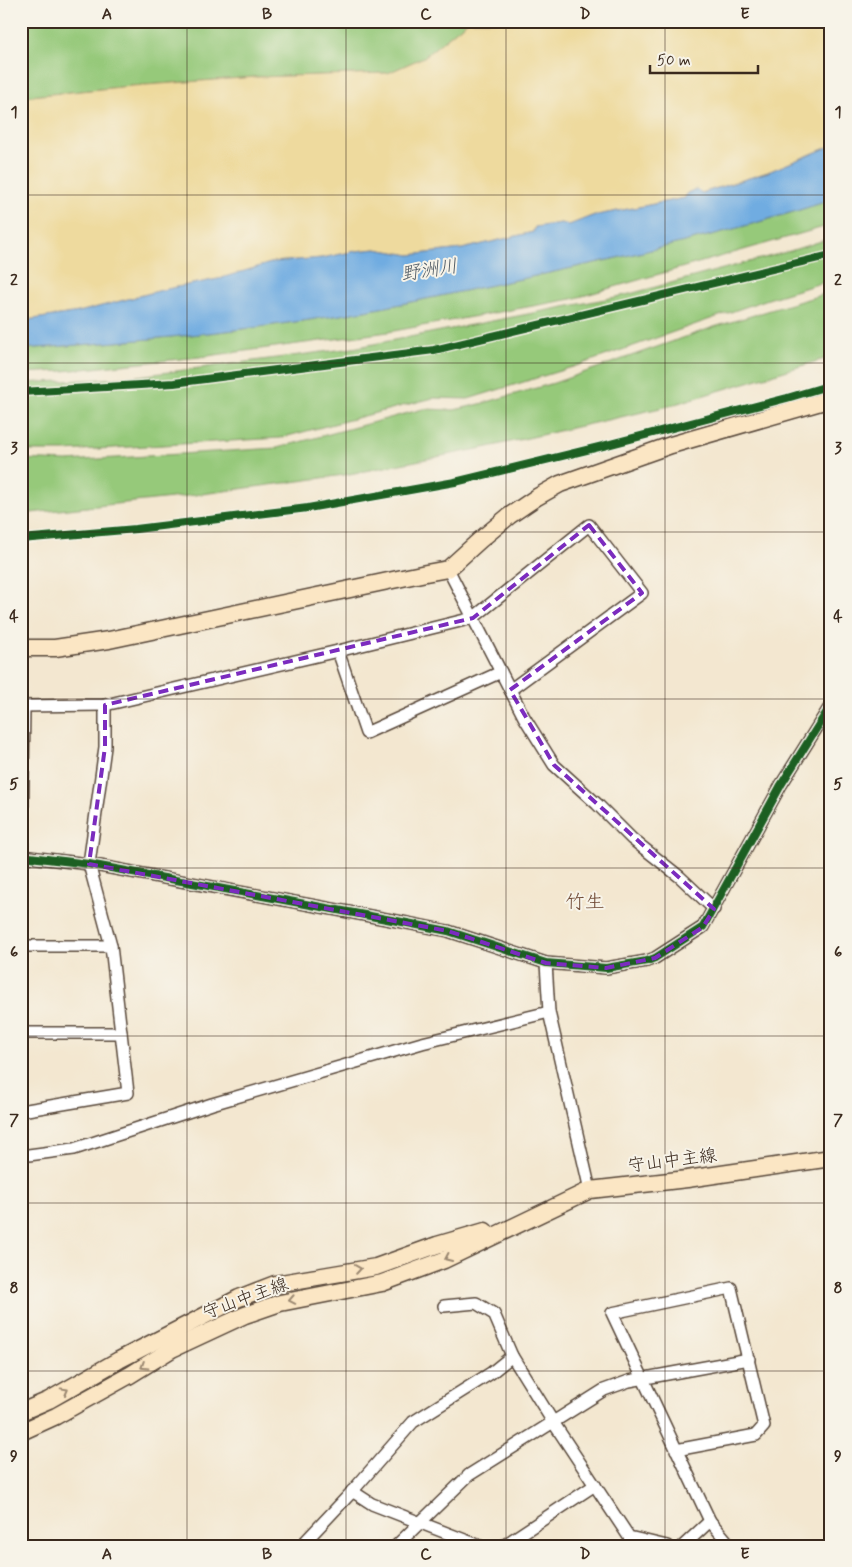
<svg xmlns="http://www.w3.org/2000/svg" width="852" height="1567" font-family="Mynerve,'Klee One',sans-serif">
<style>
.green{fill:#96c97a;stroke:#687a4c}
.sand{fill:#eeda9e;stroke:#94825e}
.water{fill:#6face1;stroke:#556b80}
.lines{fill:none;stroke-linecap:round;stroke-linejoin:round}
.street-casing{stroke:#574639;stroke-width:14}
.secondary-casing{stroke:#574639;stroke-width:19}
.street{stroke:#fff;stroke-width:11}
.secondary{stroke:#fbe6c4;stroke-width:16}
.cycleway-casing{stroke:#f7f3e8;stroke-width:11}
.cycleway{stroke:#1b5e20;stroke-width:8}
.oneway{stroke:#9b8871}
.marked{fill:none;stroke:#7b2cbf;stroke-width:4;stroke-dasharray:10 6;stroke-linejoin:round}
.grid{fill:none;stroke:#3b2a1e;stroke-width:1;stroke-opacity:0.55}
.labels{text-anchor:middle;stroke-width:4;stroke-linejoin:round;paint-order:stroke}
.street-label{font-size:18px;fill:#3b2a1e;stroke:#f7f3e8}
.water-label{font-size:19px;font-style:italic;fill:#4d5862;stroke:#f7f3e8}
.quarter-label{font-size:20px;fill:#734e3a;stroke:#f7f3e8}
.neatline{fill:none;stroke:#3b2a1e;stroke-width:2}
.grid-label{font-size:16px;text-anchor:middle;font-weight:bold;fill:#3b2a1e}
</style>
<rect width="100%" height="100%" fill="#f7f3e8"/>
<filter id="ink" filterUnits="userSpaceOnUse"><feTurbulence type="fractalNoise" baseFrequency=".02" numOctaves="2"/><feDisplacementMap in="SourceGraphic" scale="10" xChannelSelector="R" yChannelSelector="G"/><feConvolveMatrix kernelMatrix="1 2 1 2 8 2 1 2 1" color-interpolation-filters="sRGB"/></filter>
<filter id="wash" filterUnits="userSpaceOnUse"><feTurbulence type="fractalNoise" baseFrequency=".0096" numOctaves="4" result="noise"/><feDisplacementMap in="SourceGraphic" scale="20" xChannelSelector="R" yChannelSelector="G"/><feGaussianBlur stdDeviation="1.12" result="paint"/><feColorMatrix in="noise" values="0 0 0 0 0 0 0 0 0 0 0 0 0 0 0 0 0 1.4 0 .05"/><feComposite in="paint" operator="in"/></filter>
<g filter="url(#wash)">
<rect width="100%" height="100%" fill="#f3e7d0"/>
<g class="green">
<polygon points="21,21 468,21 424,57 388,73 256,77 131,86 21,97"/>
<path d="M831 200V225L572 299 388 332 200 357 63 371 21 373V349C130 342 239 332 347 314 407 304 466 290 526 278 628 256 731 233 831 200Z"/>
<polygon points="831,238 831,280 768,299 576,366 468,399 433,398 280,438 64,451 21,451 21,383 123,378 353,348 626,295 790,251"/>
<polygon points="831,292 831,357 665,407 488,447 344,475 172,498 21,514 21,459 67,461 277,448 423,409 454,410 480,404 554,383 714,327"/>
</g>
<polygon class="sand" points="468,21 831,21 831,146 768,172 685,198 592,216 569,225 561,223 535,227 533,232 462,249 410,255 376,249 356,251 322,258 274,262 219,279 162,290 79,312 21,321 21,97 131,86 256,77 388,73 424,57"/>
<path class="water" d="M831 146V200C731 233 628 256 526 278 466 290 407 304 347 314 239 332 130 342 21 349V321L79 312 162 290 218 279 274 262 322 258 356 251 376 249 410 255 462 249 533 232 535 227 561 223 569 225 592 216 685 198 687 193 696 189 702 193 768 172Z"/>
</g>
<g filter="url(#ink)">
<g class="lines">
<defs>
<g id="street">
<polyline points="448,569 524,717 554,765 597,804 632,839 680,877 714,909"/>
<polyline points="338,651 366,733 501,672"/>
<polyline points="21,706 105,705 338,651 473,618 589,525 642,593 510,690"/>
<polyline points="21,856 89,864 397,921 448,931 546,963 606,968 647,961 655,958 703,927 781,785 831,705"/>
<polyline points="22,856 24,706"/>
<polyline points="21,946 111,946"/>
<polyline points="546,963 549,1012 590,1190"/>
<polyline points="21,1033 121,1033"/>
<polyline points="21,1111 128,1093 111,946 89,864 105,747 105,705"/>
<polyline points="21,1156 74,1149 212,1104 422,1043 549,1012"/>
<polyline points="444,1306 476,1303 494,1314 512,1356 553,1422 629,1537 667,1546"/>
<polyline points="676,1450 756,1435 764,1426 731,1288 612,1313 710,1521 731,1546"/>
<polyline points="352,1491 372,1504 480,1546"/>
<polyline points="301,1546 349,1495 413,1422 491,1373 512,1356"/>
<polyline points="396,1546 469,1475 604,1390 629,1381 749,1359"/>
<polyline points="503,1546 595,1485"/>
<polyline points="683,1546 710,1521"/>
</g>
<g id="secondary">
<polyline points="21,648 55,648 109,640 426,573 448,569 480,540 509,516 537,497 560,484 671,445 831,399"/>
<polyline points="21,1412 49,1400 119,1360 239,1298 275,1284 376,1267 437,1245 485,1231"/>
<polyline points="21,1432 56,1416 130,1375 172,1349 245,1315 280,1303 382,1283 444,1260 590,1190 687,1179 831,1158"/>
</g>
</defs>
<use href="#street" class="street-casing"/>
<use href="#secondary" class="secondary-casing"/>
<use href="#street" class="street"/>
<use href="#secondary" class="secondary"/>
<defs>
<g id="cycleway">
<polyline points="21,392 174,383 434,350 831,255"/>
<polyline points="21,539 136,529 308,508 455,482 603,446 787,398 831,385"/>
<polyline points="21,856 89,864 397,921 448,931 546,963 606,968 647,961 655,958 703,927 781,785 831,705"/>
</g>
</defs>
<use href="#cycleway" class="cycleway-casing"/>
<use href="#cycleway" class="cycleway"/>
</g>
<defs><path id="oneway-chevron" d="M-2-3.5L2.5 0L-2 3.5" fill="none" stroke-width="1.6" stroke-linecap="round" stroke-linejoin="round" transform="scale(1.25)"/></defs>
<g class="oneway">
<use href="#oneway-chevron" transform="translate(448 1258) rotate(155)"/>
<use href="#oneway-chevron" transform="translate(358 1269) rotate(-9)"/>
<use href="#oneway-chevron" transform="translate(292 1300) rotate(169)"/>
<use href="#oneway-chevron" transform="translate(144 1366) rotate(148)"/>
<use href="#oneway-chevron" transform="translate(65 1391) rotate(-29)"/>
</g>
</g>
<path class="marked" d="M589 525 642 593 510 690 554 765 714 909 703 927 655 958 606 968 546 963 448 931 89 864 105 747V705L473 618Z"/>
<path class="grid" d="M187 21V1546M346 21V1546M506 21V1546M665 21V1546M21 195H831M21 363H831M21 532H831M21 699H831M21 868H831M21 1036H831M21 1203H831M21 1371H831"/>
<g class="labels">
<g class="street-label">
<text transform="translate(672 1160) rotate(-7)" y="6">守山中主線</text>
<text transform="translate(245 1298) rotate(-20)" y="6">守山中主線</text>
</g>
<g class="water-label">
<text transform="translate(429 269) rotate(-9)" y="7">野洲川</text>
</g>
<g class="quarter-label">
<text x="585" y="908">竹生</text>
</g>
</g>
<rect width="852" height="1567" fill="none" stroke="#f7f3e8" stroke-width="55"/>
<path d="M650 65v8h108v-8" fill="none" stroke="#3b2a1e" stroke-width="2.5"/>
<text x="657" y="65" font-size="15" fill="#3b2a1e" stroke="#f7f3e8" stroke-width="4" paint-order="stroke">50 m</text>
<rect x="28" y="28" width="796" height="1512" class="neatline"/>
<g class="grid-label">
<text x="107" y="19">A</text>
<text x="267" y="19">B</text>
<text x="426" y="19">C</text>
<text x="585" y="19">D</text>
<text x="745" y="19">E</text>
<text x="14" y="117">1</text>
<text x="838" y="117">1</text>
<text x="14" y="285">2</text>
<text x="838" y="285">2</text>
<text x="14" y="453">3</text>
<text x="838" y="453">3</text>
<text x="14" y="621">4</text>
<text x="838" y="621">4</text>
<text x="14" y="789">5</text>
<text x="838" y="789">5</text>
<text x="14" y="957">6</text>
<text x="838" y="957">6</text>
<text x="14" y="1125">7</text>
<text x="838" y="1125">7</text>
<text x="14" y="1293">8</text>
<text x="838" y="1293">8</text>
<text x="14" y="1461">9</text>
<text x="838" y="1461">9</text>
<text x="107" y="1559">A</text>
<text x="267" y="1559">B</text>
<text x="426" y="1559">C</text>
<text x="585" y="1559">D</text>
<text x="745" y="1559">E</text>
</g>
</svg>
